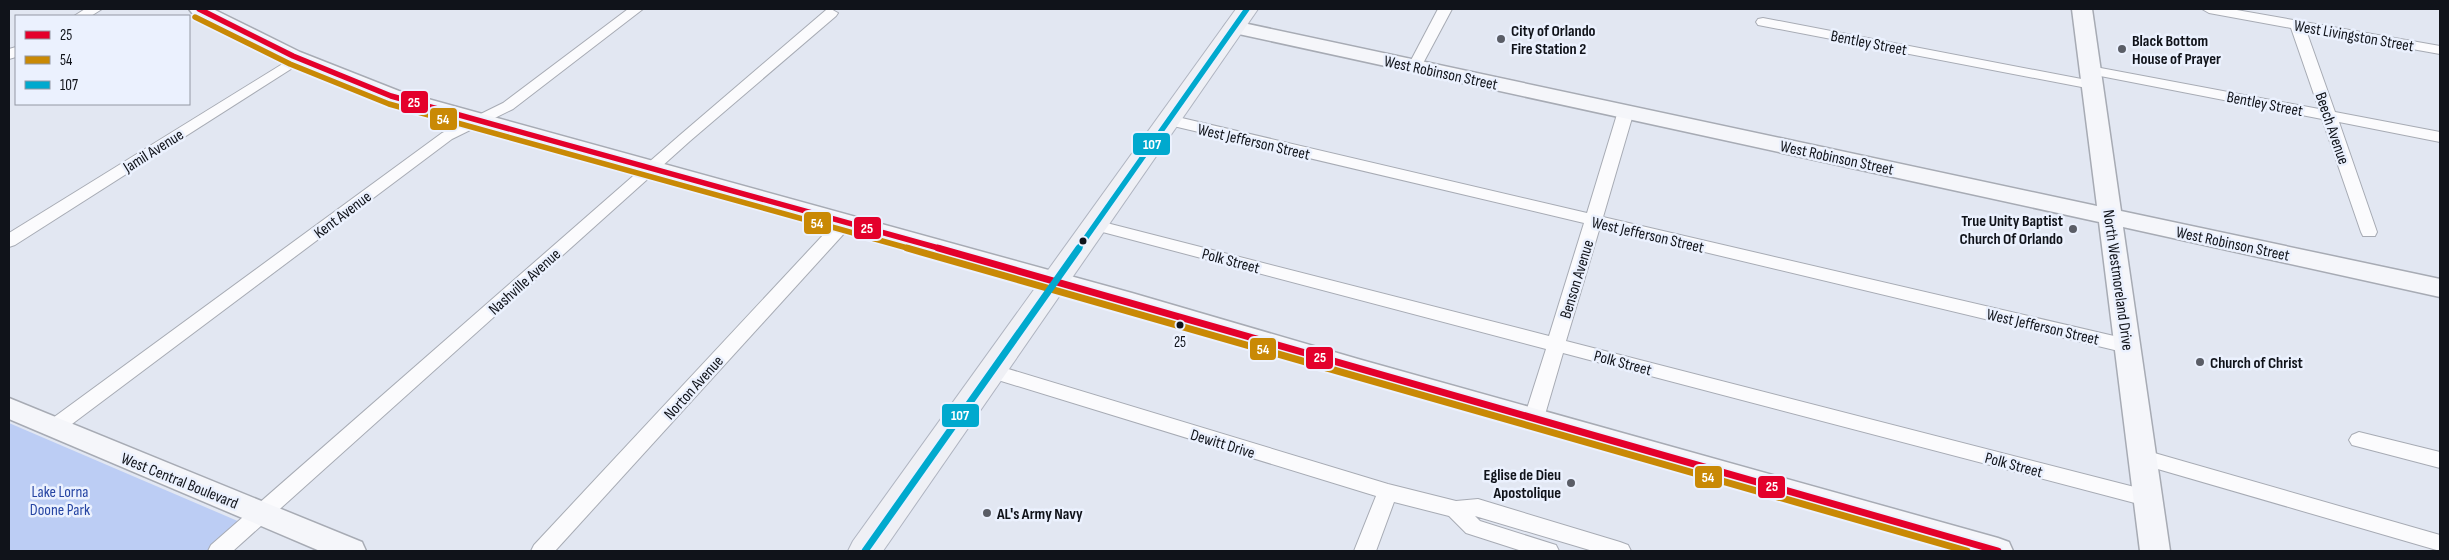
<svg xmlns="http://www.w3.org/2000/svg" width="2449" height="560" font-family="'Sofia Sans Condensed',sans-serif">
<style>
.green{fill:#bccdf4}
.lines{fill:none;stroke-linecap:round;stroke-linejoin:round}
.street-casing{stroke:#a7abb4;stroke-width:2}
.secondary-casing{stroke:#a7abb4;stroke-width:3}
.primary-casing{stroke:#afb4c0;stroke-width:2}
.street{fill:#fbfbfd;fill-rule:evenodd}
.secondary{fill:#f5f6fa;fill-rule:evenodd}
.primary{fill:#eff0f5;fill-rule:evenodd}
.bus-1-far1-casing{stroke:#ebf1fe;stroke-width:9}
.bus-1-casing{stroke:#ebf1fe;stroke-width:11}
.bus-2-far1-casing{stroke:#ebf1fe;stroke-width:9}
.bus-2-casing{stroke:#ebf1fe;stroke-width:11}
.bus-3-far1-casing{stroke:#ebf1fe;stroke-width:9}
.bus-3-casing{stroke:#ebf1fe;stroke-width:11}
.bus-1-far1{stroke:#e4002b;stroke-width:5.5}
.bus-1{stroke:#e4002b;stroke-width:7}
.bus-2-far1{stroke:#c98905;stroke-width:5.5}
.bus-2{stroke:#c98905;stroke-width:7}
.bus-3-far1{stroke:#00a9ce;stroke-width:5.5}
.bus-3{stroke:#00a9ce;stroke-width:7}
.poi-dot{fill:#5a5d66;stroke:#ebf1fe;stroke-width:2}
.bus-dot{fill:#10131a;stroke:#ebf1fe;stroke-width:2}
.labels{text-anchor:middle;stroke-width:5;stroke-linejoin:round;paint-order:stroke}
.bus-label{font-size:15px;fill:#10131a;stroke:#ebf1fe}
.poi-label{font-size:16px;font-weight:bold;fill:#10131a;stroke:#ebf1fe;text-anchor:start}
.street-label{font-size:16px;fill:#10131a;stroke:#ebf1fe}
.park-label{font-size:16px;fill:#2645a3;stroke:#ebf1fe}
.line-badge{stroke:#ebf1fe;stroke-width:2}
.badge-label{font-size:14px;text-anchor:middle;font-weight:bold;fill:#fff}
</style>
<rect width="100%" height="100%" fill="#e2e7f2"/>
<polygon class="green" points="9,423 240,522 207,551 9,551"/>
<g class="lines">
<defs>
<g id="street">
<polygon points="85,9 102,9 91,16 74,16"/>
<polygon points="628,9 643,9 513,109 452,139 60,433 53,435 46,433 43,428 46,423 442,133 503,103"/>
<polygon points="831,9 838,13 836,16 690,141 233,551 208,551 211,545 680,135 826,10"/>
<polygon points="1438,9 1452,9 1420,69 1410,69 1408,66"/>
<polygon points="2202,9 2231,9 2440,46 2440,54 2306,30 2335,112 2440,132 2440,142 2339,122 2377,232 2375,236 2363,236 2361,232 2322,119 2090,74 2083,70 2090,66 2319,109 2291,28 2209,13"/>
<polygon points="1763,18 2092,81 2099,85 2092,89 1758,25 1756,22 1758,19"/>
<polygon points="16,47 16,57 9,59 9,49"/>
<polygon points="297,55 304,59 302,62 15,245 9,247 9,233"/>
<polygon points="1626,106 1634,111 1603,217 2127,339 2134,341 2136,346 2134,351 2127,353 1600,227 1566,341 2150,491 2157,493 2160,499 2157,505 2150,507 1563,353 1544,418 1541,423 1534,425 1527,423 1524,418 1546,349 1095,230 1089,229 1087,225 1089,221 1095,220 1549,336 1584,223 1169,125 1161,120 1169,115 1587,213 1618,111"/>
<polygon points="844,218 850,219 852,223 850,227 555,551 531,551 534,545 838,219"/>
<polygon points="992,364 1388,484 1456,501 1478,499 1620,542 1628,545 1631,551 1593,551 1475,516 1480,521 1556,545 1559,551 1522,551 1466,533 1449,516 1394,502 1376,551 1354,551 1376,496 985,376 983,371 985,366"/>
<polygon points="2359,432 2440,452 2440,468 2352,445 2349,440 2352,435"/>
<polygon points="2144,450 2440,535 2440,551 2137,463 2134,458 2137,453"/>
</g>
<g id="secondary">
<polygon points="189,9 213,9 300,52 399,91 1132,293 1358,359 1998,538 2009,542 2013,551 1955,551 1358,379 1126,309 383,101 286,61 192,13"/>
<polygon points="2072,9 2092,9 2121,211 2440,279 2440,297 2123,227 2170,551 2140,551 2099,222 1234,33 1227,31 1224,27 1227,23 1234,21 2097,206"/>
<polygon points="9,398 362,542 366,551 320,551 9,419"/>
</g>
<polygon id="primary" points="1236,9 1258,9 883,551 848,551 853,541"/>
</defs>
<use href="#street" class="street-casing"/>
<use href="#secondary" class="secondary-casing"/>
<use href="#primary" class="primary-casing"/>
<use href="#street" class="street"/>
<use href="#secondary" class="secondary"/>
<use href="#primary" class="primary"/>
<defs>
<polyline id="bus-1-far1" points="199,9 293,56 391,96 942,249"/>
<polyline id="bus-1" points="938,248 1998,551"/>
<polyline id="bus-2-far1" points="195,17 290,64 389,104 911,249"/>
<polyline id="bus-2" points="907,248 1967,551"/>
<polyline id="bus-3-far1" points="1078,249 1247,9"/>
<polyline id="bus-3" points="865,551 1079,248"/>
</defs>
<use href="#bus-1-far1" class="bus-1-far1-casing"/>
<use href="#bus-1" class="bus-1-casing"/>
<use href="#bus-2-far1" class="bus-2-far1-casing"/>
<use href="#bus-2" class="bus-2-casing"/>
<use href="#bus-3-far1" class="bus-3-far1-casing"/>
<use href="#bus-3" class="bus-3-casing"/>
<use href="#bus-1-far1" class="bus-1-far1"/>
<use href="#bus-1" class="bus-1"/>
<use href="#bus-2-far1" class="bus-2-far1"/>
<use href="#bus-2" class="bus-2"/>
<use href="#bus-3-far1" class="bus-3-far1"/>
<use href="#bus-3" class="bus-3"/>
</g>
<g class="poi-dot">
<circle cx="1501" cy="39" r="5"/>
<circle cx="2122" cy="49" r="5"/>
<circle cx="2073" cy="229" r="5"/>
<circle cx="2200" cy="362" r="5"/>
<circle cx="1571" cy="483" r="5"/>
<circle cx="987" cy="513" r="5"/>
</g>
<g class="bus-dot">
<circle cx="1083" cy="241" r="4.5"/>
<circle cx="1180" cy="325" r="4.5"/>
</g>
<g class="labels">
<g class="bus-label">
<text x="1180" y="347">25</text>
</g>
<g class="poi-label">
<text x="1511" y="36">City of Orlando<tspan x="1511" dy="18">Fire Station 2</tspan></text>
<text x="2132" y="46">Black Bottom<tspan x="2132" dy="18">House of Prayer</tspan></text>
<text x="2063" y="226" text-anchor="end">True Unity Baptist<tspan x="2063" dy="18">Church Of Orlando</tspan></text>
<text x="2210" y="368">Church of Christ</text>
<text x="1561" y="480" text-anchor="end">Eglise de Dieu<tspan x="1561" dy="18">Apostolique</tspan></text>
<text x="997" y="519">AL's Army Navy</text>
</g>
<g class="street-label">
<text transform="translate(2354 35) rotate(10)" y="6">West Livingston Street</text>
<text transform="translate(1869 42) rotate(11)" y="6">Bentley Street</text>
<text transform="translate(1441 72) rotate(12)" y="6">West Robinson Street</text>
<text transform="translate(2265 103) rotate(11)" y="6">Bentley Street</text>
<text transform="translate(2333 128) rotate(71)" y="6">Beech Avenue</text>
<text transform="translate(1254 141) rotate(13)" y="6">West Jefferson Street</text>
<text transform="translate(153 150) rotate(-32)" y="6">Jamil Avenue</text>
<text transform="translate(1837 157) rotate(12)" y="6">West Robinson Street</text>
<text transform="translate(342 214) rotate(-37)" y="6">Kent Avenue</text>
<text transform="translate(1648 234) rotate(13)" y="6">West Jefferson Street</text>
<text transform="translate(2233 243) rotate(12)" y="6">West Robinson Street</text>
<text transform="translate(1231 260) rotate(15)" y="6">Polk Street</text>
<text transform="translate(1576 279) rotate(-73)" y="6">Benson Avenue</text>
<text transform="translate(2119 280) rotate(82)" y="6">North Westmoreland Drive</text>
<text transform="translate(524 281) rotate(-42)" y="6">Nashville Avenue</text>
<text transform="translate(2043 326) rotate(13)" y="6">West Jefferson Street</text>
<text transform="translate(1623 362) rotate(15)" y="6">Polk Street</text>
<text transform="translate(693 387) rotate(-48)" y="6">Norton Avenue</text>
<text transform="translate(1223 443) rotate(17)" y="6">Dewitt Drive</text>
<text transform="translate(2014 464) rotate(15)" y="6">Polk Street</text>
<text transform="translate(180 480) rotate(22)" y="6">West Central Boulevard</text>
</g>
<g class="park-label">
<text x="60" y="497">Lake Lorna<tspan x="60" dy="18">Doone Park</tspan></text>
</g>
</g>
<g class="line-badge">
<rect x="400" y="90" width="29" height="24" rx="5" fill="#e4002b"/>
<rect x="429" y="107" width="29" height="24" rx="5" fill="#c98905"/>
<rect x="1132" y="132" width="39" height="24" rx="5" fill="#00a9ce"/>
<rect x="803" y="211" width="29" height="24" rx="5" fill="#c98905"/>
<rect x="853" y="216" width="29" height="24" rx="5" fill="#e4002b"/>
<rect x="1249" y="337" width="28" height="24" rx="5" fill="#c98905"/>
<rect x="1305" y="346" width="29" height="24" rx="5" fill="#e4002b"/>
<rect x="941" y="403" width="39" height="25" rx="5" fill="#00a9ce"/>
<rect x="1694" y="465" width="29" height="24" rx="5" fill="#c98905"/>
<rect x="1757" y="475" width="29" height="24" rx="5" fill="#e4002b"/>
</g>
<g class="badge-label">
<text x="414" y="107">25</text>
<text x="443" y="124">54</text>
<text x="1152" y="149">107</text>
<text x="817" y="228">54</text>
<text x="867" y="233">25</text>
<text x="1263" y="354">54</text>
<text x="1320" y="362">25</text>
<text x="960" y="420">107</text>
<text x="1708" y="482">54</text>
<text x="1772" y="491">25</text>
</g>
<rect width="2449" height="560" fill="none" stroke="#10131a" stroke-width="20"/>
<rect x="15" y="15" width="175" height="90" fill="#ebf1fe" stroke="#9398a3"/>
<rect x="25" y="31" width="25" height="8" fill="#e4002b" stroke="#9398a3"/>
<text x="60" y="40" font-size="15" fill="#10131a">25</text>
<rect x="25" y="56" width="25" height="8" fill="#c98905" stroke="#9398a3"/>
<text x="60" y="65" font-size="15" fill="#10131a">54</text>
<rect x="25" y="81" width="25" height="8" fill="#00a9ce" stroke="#9398a3"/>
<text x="60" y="90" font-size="15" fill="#10131a">107</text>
</svg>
